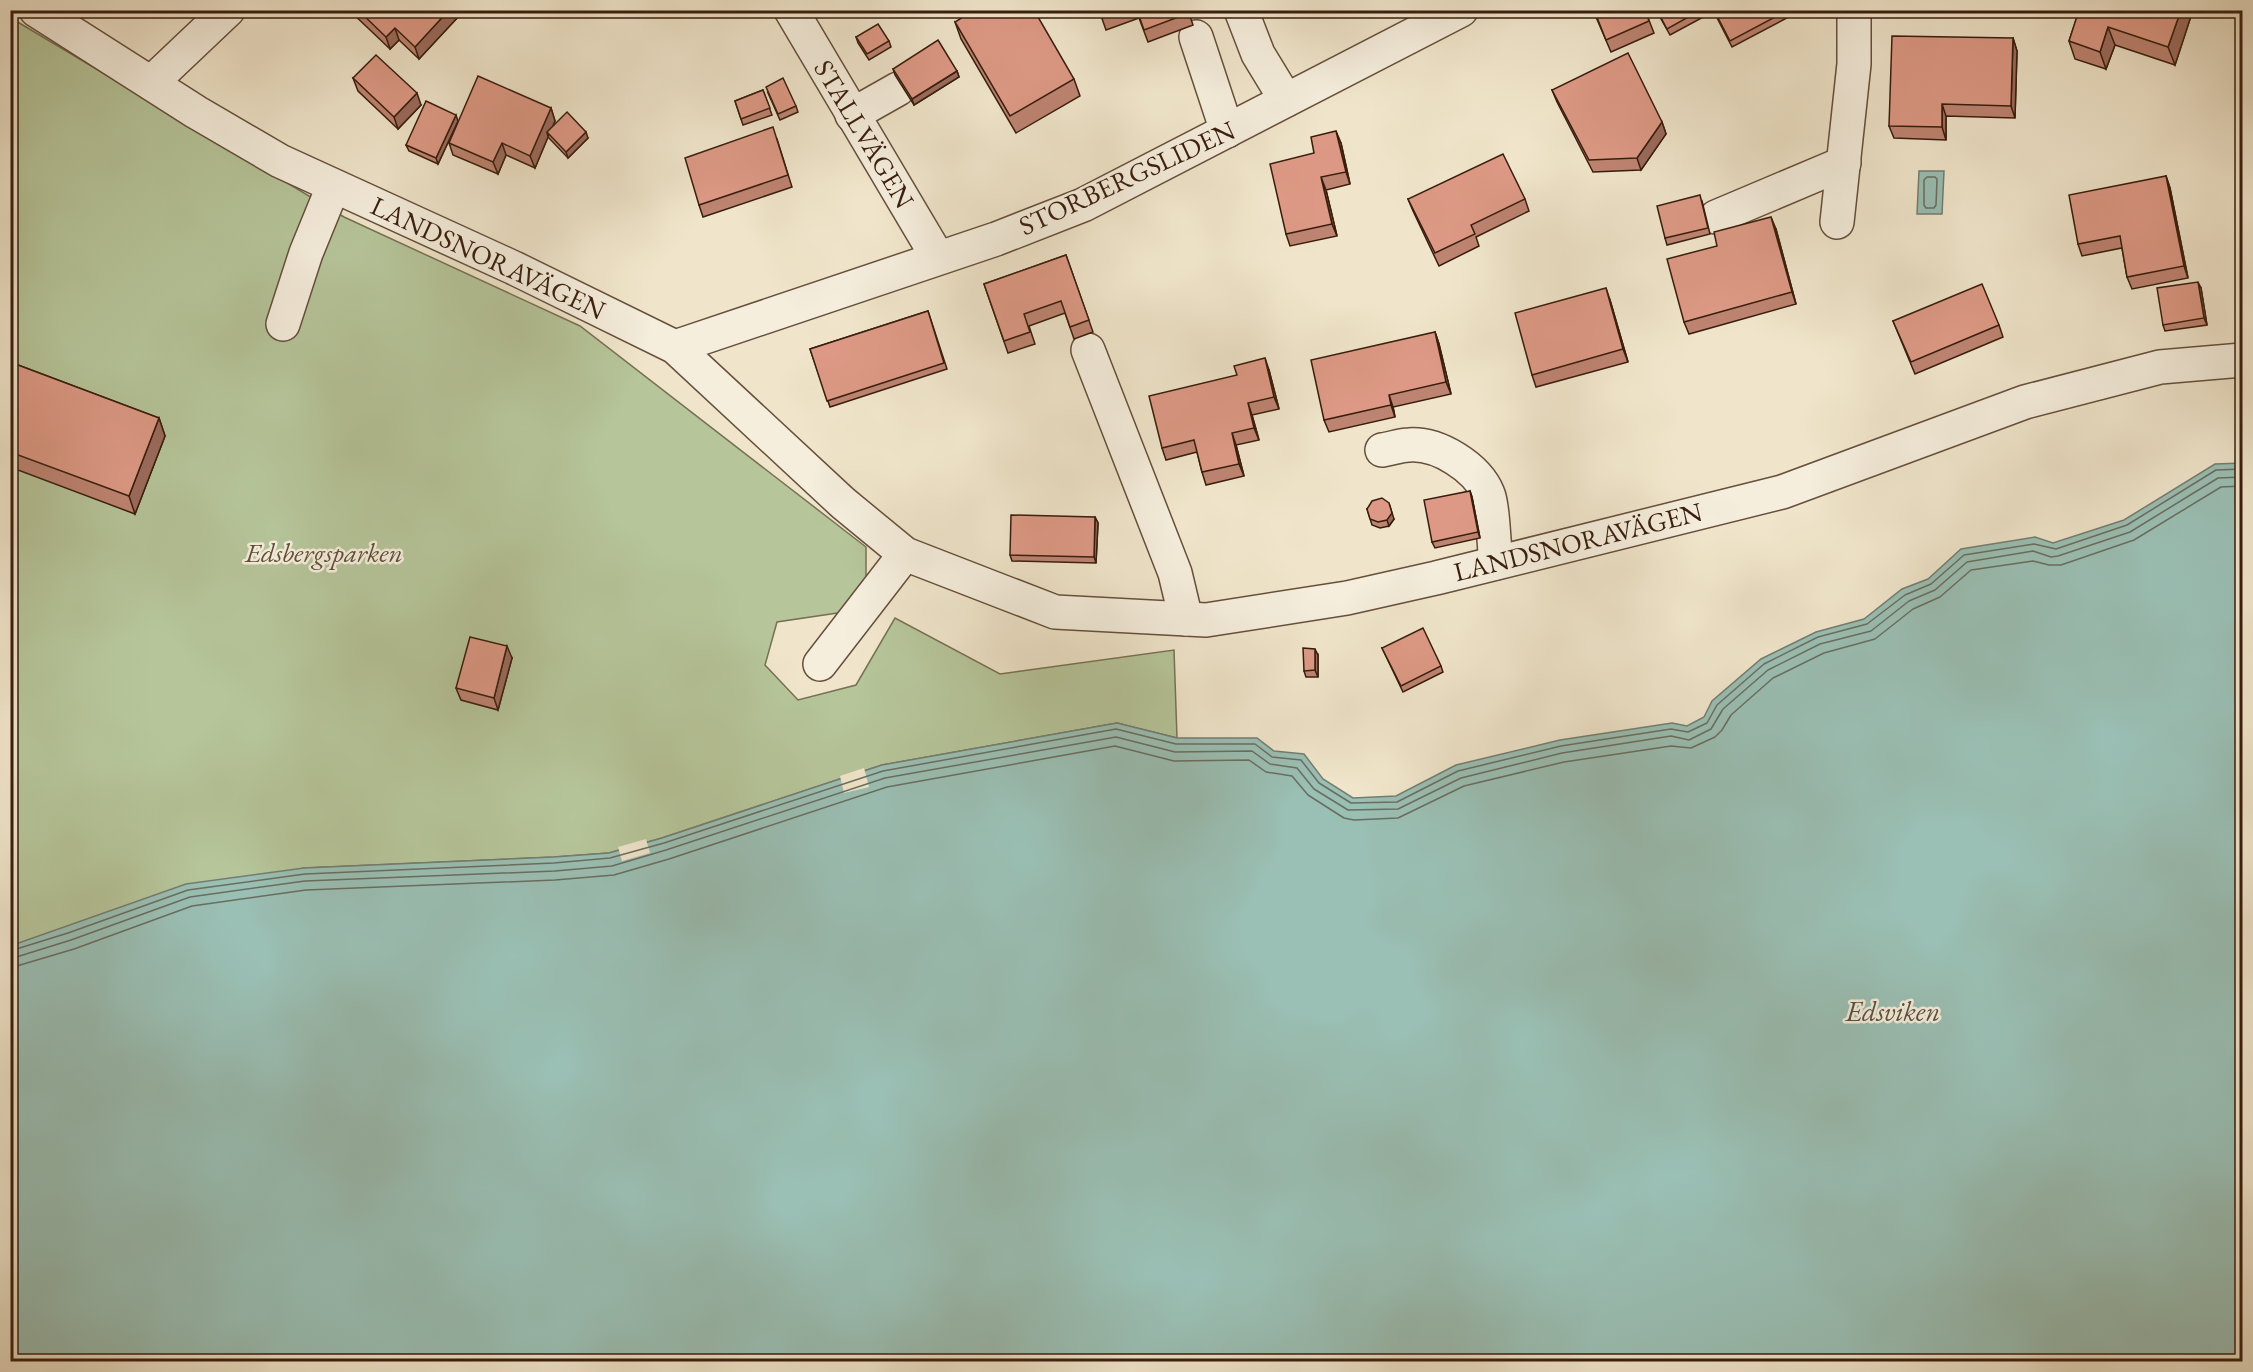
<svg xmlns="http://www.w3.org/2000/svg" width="2253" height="1372" font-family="'EB Garamond',serif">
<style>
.green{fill:#b6c59a;stroke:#777154;stroke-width:1.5}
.water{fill:#9abfb4;stroke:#737e71;stroke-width:1.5}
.pier{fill:#f0e5cb}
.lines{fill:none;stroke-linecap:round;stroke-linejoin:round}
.shore{stroke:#696e60;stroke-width:1.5}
.minor-casing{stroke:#664f3c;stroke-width:36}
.minor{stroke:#f5eedd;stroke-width:33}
.wall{fill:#be8472;stroke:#381d0d;stroke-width:1.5}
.shaded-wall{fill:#9b6b5d;stroke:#381d0d;stroke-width:1.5}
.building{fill:#dd9985;stroke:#381d0d;stroke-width:1.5}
.labels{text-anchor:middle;stroke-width:5;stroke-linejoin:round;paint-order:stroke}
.street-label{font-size:27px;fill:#381d0d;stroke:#f5eedd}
.park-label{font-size:27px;font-style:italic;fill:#5e4f37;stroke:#f5eedd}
.water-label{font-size:28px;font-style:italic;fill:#554e3f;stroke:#f5eedd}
</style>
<rect width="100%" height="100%" fill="#f0e5cb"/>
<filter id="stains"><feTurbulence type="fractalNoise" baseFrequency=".00333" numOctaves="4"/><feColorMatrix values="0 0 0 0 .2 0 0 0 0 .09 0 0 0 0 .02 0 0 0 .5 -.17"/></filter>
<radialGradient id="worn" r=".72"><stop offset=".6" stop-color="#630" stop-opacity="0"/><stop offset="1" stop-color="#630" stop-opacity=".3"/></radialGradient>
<polygon class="green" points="11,18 344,217 580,326 866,547 866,588 851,611 777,622 765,665 798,700 856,685 895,618 1000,674 1174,650 1177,738 1117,723 882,765 662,838 609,853 554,857 304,868 66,928 11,946"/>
<g class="water">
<polygon points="1919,171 1944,171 1942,214 1917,214"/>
<polygon points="2242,463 2242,1361 11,1361 10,946 186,884 304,868 554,857 609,853 662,838 882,765 1117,723 1177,738 1257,738 1274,751 1304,754 1323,779 1353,798 1396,796 1456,765 1560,740 1672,723 1687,726 1704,717 1712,701 1761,659 1816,632 1864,619 1902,589 1928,579 1961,549 2035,537 2053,543 2124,520 2215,464"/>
</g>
<g class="pier">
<polygon points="864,768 869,787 844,793 840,776"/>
<polygon points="646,839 650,853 622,861 618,847"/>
</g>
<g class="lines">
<g class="shore">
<polygon points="1927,177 1935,177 1937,179 1936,205 1934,208 1926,208 1924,205 1924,180"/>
<polyline points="10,951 68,933 188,890 305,874 554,863 610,858 664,843 883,771 1116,729 1176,744 1255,744 1272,757 1301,760 1319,783 1351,803 1397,802 1458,771 1561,746 1671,729 1688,732 1707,723 1717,705 1764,664 1818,637 1867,624 1905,595 1931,584 1964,555 2034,544 2056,549 2127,525 2216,470 2242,469"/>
<polyline points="10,959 71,940 190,897 305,881 555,871 612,866 666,850 885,778 1116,737 1175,752 1252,751 1270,764 1297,768 1314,789 1348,810 1398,809 1461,778 1562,753 1671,736 1689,740 1711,729 1723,709 1768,670 1820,644 1871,631 1909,601 1935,590 1967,562 2033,551 2051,557 2058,556 2130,532 2218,478 2242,477"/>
<polyline points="10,968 74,949 192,906 306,890 555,880 614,875 669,859 887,787 1115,746 1174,761 1249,760 1266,772 1292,776 1308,795 1344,818 1354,820 1398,818 1464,786 1564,762 1671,746 1691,748 1715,737 1722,730 1731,715 1773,678 1824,653 1875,639 1913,609 1940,597 1971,570 2033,561 2049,565 2061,565 2134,540 2221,487 2242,486"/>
</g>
<defs>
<g id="minor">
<polyline points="36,10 196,112 280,161 514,268 675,347 843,503 905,554 1055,612 1206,620 1347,598 1436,578 1782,492 2025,402 2160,367 2242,360"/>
<polyline points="791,10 938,258"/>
<polyline points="1241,10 1258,54 1286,100"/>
<polyline points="1196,37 1227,131"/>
<polyline points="151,83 228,10"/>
<polyline points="852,115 898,89"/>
<polyline points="1716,217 1844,163"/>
<polyline points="1837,222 1854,64 1854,10"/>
<polyline points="283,324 306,253 333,187"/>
<polyline points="675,347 996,239 1083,205 1461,10"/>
<polyline points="1088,350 1175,573 1186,619"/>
<path d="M1382 450C1391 449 1400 445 1409 445 1438 443 1477 467 1488 494 1493 505 1494 548 1496 563"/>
<polyline points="820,664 905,554"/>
</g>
</defs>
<use href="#minor" class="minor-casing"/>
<use href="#minor" class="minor"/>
</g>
<g class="wall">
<polygon points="349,10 456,10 458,17 419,59 399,40 390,49"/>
<polygon points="523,10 535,10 524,14"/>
<polygon points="1099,10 1188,10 1193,25 1148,42 1139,18 1106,30"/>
<polygon points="1593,10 1645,10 1654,33 1611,52"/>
<polygon points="1656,10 1706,10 1707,15 1670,35"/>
<polygon points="1713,10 1802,10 1732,47"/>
<polygon points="2078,10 2193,10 2175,65 2115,45 2106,69 2075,59 2069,41 2079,11"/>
<polygon points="955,22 1074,79 1080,96 1016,133 961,39"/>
<polygon points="856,37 889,41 891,47 869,60 858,43"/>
<polygon points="2013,38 2017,51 2015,118 1946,116 1946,140 1894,138 1889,126"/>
<polygon points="893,69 957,71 959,77 914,105 895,75"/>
<polygon points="353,78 421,105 398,129 358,91"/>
<polygon points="763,90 772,115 743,125 735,101"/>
<polygon points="1552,90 1662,122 1666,134 1641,170 1593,172 1557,102"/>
<polygon points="768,93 796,106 798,112 780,120"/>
<polygon points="551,108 555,121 553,126 588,138 568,158 548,137 535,168 506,155 498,174 453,155 449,143"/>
<polygon points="458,121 438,164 409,151 406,145"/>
<polygon points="777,139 792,187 703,217 699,205"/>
<polygon points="1341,143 1350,184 1326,190 1337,236 1290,246 1286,234 1314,153"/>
<polygon points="2166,176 2170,188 2188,278 2132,289 2127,277 2122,248 2082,256 2078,244"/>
<polygon points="1408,199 1525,199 1529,211 1476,237 1479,246 1439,266 1413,211"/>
<polygon points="1702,201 1710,234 1667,245 1665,238"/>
<polygon points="1776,229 1796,304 1689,334 1684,322 1717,246"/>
<polygon points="1066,255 1093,332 1074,339 1065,313 1029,326 1035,344 1008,353 984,284"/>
<polygon points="2201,288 2207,325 2165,331 2163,325"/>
<polygon points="1610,300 1628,362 1536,387 1532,375"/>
<polygon points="928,311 947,369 830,407 810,349"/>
<polygon points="1893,321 1999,325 2003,337 1915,374"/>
<polygon points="1435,332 1439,344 1451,394 1393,407 1395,417 1329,432 1324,420"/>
<polygon points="10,362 159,418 165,436 135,514 10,467"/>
<polygon points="1269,370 1279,409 1252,415 1259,440 1236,445 1244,476 1206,485 1202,472 1197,452 1166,460 1162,448"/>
<polygon points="1470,491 1472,497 1480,538 1435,548 1432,542"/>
<polygon points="1367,509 1394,519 1389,526 1380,528 1372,525"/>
<polygon points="1095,517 1098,523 1096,563 1012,561 1010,555"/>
<polygon points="1382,648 1441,666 1443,672 1403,692"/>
<polygon points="1318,655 1318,677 1306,677 1304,671"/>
<polygon points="512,658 498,710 461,700 456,688"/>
</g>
<g class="shaded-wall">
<polygon points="449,10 456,10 458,17 419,59 415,47"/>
<polygon points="2181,10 2193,10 2175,65 2168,47"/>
<polygon points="2108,27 2115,45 2106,69 2100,52"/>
<polygon points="395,28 399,40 390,49 386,37"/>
<polygon points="2013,38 2017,51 2015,118 2011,106"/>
<polygon points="957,71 959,77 914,105 912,99"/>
<polygon points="417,93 421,105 398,129 394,117"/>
<polygon points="1942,104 1946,116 1946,140 1942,127"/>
<polygon points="551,108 555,121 549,135 547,132 548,137 535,168 530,156"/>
<polygon points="456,115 458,121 438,164 436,158"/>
<polygon points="1662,122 1666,134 1641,170 1637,158"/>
<polygon points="1336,131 1341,143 1350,184 1346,172"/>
<polygon points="586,132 588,138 568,158 566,152"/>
<polygon points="502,143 506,155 498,174 493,162"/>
<polygon points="2166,176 2170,188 2188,278 2184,266"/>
<polygon points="1321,177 1326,190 1337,236 1332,224"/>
<polygon points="1771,217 1776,229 1796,304 1792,292"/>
<polygon points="2198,282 2201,288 2207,325 2204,318"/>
<polygon points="1606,288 1610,300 1628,362 1623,349"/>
<polygon points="1435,332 1439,344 1451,394 1446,382"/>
<polygon points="1265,358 1269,370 1279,409 1274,397"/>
<polygon points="1389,395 1393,407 1395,417 1391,405"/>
<polygon points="1248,403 1252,415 1259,440 1254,428"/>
<polygon points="159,418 165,436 135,514 129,496"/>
<polygon points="1232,433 1236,445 1244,476 1239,464"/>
<polygon points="1470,491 1472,497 1480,538 1478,532"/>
<polygon points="1389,503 1394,519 1389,526 1387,520"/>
<polygon points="1095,517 1098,523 1096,563 1094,557"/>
<polygon points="507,646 512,658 498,710 494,698"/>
<polygon points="1315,649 1318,655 1318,677 1315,670"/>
</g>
<g class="building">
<polygon points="358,10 449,10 415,47 395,28 386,37"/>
<polygon points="974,10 1034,10 1074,79 1010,116 955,22"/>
<polygon points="1099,10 1122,10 1102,18"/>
<polygon points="1137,10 1188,10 1189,13 1144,30"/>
<polygon points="1594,10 1645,10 1649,21 1606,40"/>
<polygon points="1657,10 1701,10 1667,29"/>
<polygon points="1714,10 1788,10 1730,41"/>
<polygon points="2079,10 2181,10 2168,47 2108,27 2100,52 2069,41"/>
<polygon points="878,24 889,41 867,54 856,37"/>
<polygon points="1892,36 2013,38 2011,106 1942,104 1942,127 1889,126"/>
<polygon points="938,40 957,71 912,99 893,69"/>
<polygon points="1628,53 1662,122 1637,158 1589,160 1552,90"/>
<polygon points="376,55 417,93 394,117 353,78"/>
<polygon points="478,76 551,108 530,156 502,143 493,162 449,143"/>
<polygon points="783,78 796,106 778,114 766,87"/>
<polygon points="763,90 770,108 741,119 735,101"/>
<polygon points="426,101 456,115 436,158 406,145"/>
<polygon points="567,112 586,132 566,152 547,132"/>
<polygon points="773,127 788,175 699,205 685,158"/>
<polygon points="1336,131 1346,172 1321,177 1332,224 1286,234 1270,164 1314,153 1311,137"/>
<polygon points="1503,154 1525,199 1471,225 1475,234 1435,253 1408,199"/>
<polygon points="2166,176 2184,266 2127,277 2120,236 2078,244 2069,195"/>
<polygon points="1700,195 1708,228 1665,238 1657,206"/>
<polygon points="1771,217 1792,292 1684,322 1667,259 1717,246 1714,232"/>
<polygon points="1066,255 1089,320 1070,327 1061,301 1024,314 1030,332 1004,341 984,284"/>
<polygon points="2198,282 2204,318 2163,325 2157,288"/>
<polygon points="1982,284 1999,325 1911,362 1893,321"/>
<polygon points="1606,288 1623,349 1532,375 1515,313"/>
<polygon points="928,311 944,363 827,401 810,349"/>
<polygon points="1435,332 1446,382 1389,395 1391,405 1324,420 1311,360"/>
<polygon points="1265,358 1274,397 1248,403 1254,428 1232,433 1239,464 1202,472 1194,440 1162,448 1149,396 1237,375 1234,366"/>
<polygon points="10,362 159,418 129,496 10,452"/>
<polygon points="1470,491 1478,532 1432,542 1424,500"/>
<polygon points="1382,498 1389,503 1392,513 1387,520 1378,522 1370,519 1367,509 1372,501"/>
<polygon points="1011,515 1095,517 1094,557 1010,555"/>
<polygon points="1423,628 1441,666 1401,686 1382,648"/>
<polygon points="470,637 507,646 494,698 456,688"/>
<polygon points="1303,648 1315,649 1315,670 1304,671"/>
</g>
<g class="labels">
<g class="street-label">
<text transform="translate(864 134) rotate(59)" y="9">STALLVÄGEN</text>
<text transform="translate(1127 178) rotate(-25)" y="9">STORBERGSLIDEN</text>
<text transform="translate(488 258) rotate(25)" y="9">LANDSNORAVÄGEN</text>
<text transform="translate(1578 542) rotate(-14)" y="9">LANDSNORAVÄGEN</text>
</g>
<g class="park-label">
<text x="324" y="562">Edsbergsparken</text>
</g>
<g class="water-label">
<text x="1893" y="1021">Edsviken</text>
</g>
</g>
<rect width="2253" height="1372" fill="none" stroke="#f0e5cb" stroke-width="36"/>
<rect x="12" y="12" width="2229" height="1348" fill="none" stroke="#381d0d" stroke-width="3"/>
<rect x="18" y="18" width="2217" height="1336" fill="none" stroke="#381d0d" stroke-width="1.5"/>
<rect width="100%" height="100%" filter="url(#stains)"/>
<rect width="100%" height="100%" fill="url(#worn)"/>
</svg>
